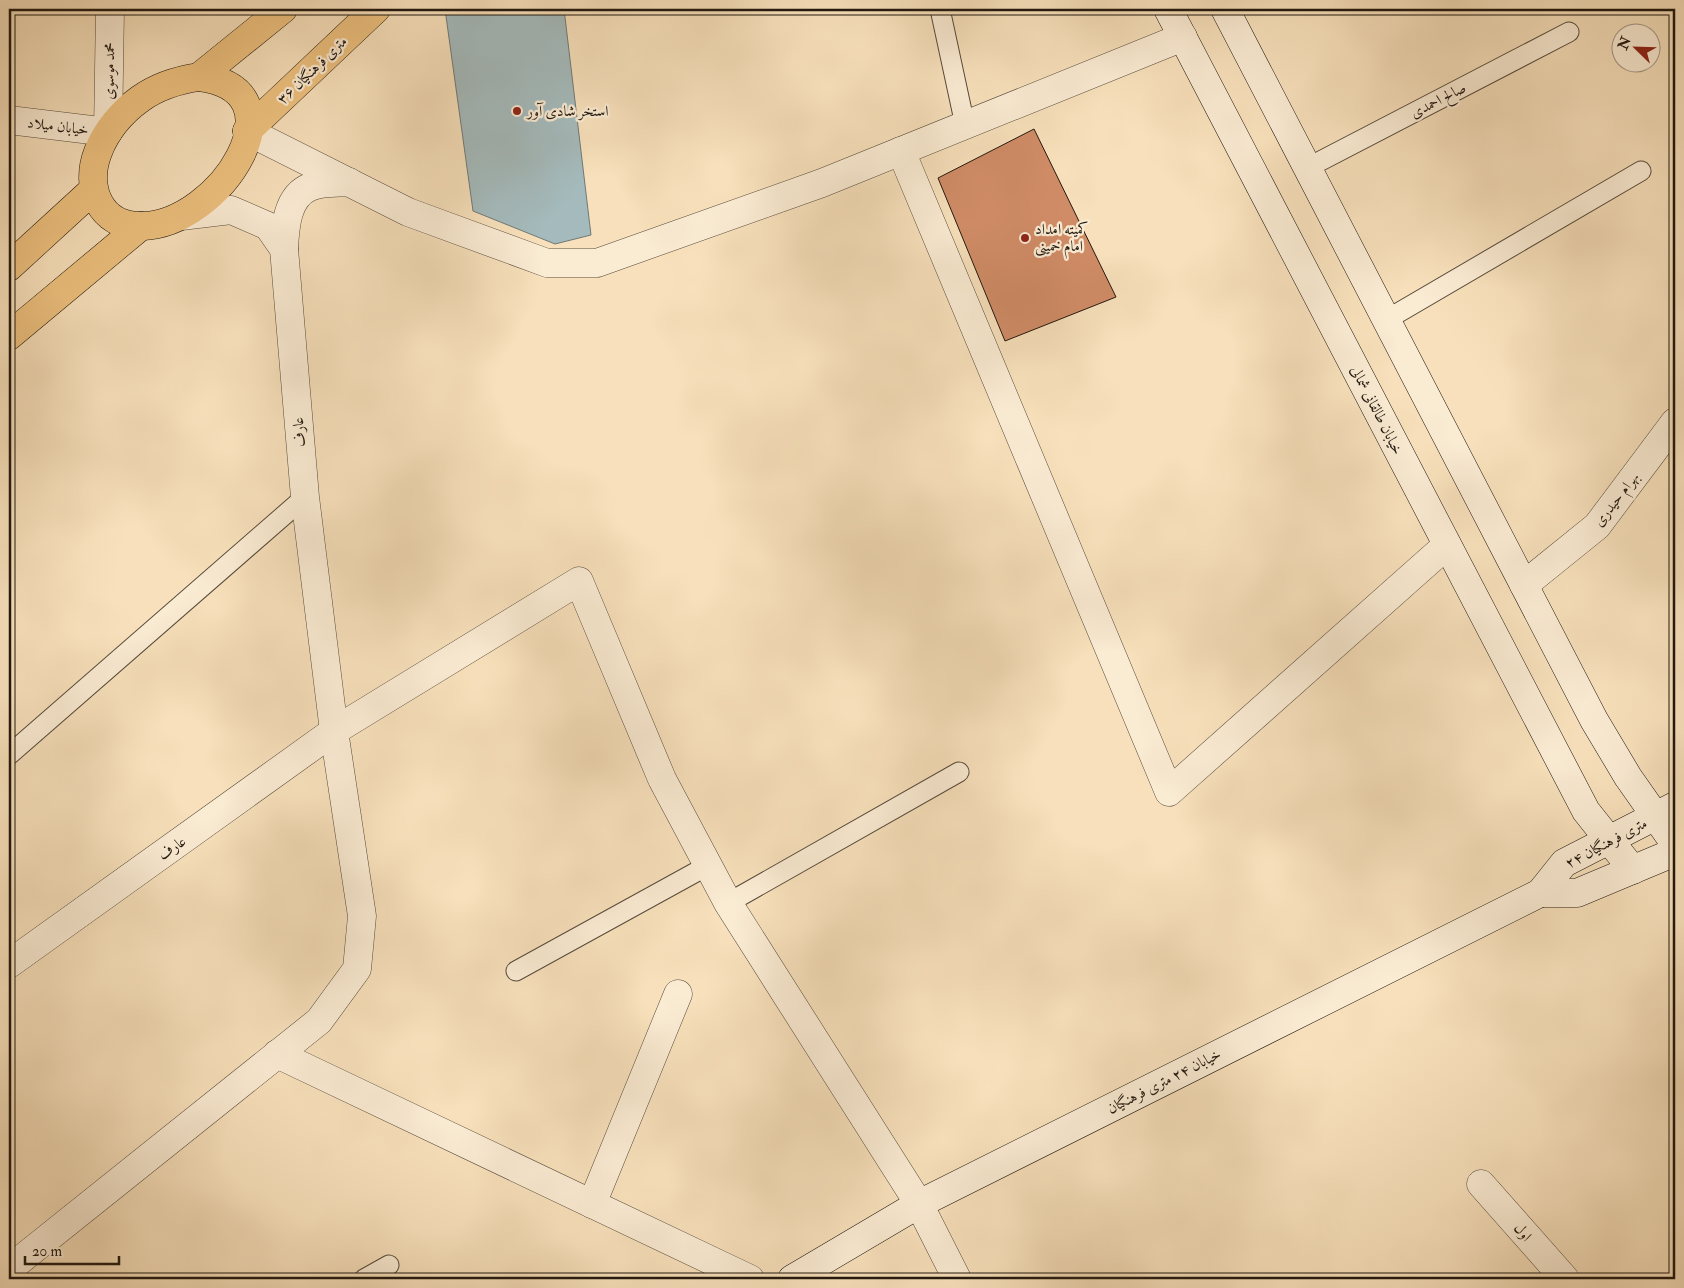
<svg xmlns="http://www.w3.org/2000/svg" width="1684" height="1288" font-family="'IM FELL Double Pica',Amiri,serif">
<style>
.water{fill:#a4babc;stroke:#707977}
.building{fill:#d08c67;stroke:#21180f}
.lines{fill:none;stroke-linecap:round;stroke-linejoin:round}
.lane-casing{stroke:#564a3a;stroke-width:21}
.street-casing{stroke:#564a3a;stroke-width:29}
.secondary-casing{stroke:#21180f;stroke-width:29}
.primary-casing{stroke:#21180f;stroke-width:29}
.lane{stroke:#faebd3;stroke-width:19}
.street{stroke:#faebd3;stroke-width:28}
.secondary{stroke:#faebd3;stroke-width:28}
.primary{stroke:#ecc07e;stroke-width:28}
.poi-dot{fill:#8f2418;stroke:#faebd3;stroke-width:2}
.labels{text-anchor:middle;stroke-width:4.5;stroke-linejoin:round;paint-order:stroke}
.street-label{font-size:15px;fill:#21180f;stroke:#faebd3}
.poi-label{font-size:15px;fill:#21180f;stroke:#faebd3;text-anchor:start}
</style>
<rect width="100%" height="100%" fill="#f7e0bb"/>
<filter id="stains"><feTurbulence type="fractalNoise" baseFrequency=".004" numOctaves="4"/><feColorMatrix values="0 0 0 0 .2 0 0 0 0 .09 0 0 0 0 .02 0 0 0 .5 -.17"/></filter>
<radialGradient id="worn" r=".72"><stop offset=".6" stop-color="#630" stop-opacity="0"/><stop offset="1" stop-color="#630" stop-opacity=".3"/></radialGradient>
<polygon class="water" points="445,9 564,9 591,235 555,244 473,211"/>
<polygon class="building" points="1034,129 1116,297 1005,341 938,178"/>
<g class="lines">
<defs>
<g id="lane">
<polyline points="940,9 965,125"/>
<polyline points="1307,168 1569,32"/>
<polyline points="1386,320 1641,171"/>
<polyline points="9,755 305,497"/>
<polyline points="728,903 959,772"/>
<polyline points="516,971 707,866"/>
<polyline points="364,1279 389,1265"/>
</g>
<g id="street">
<polyline points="9,120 108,132 110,9"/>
<polyline points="247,131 408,212 547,263 597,263 822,183 1183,37"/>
<polyline points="901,151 1169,792 1447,545"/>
<path d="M284 249C285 227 287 196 310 187 320 182 337 183 349 182"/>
<polyline points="1524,585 1597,526 1675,422"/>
<polyline points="9,964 334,731 579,581 662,779 728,903 919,1204 957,1279"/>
<polyline points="277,1054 750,1279"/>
<polyline points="1481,1184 1565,1279"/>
<polyline points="592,1204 678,994"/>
<polyline points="9,1269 319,1021 357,969 362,916 334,731 305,497 284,249 268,226 231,210 181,216"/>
</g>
<g id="secondary">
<polyline points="1168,9 1586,811 1633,870"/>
<polyline points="1225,9 1594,720 1628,777 1675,844"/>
<polyline points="1540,893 1577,893 1675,852"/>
<polyline points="792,1279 919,1204 1540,893 1564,863 1675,806"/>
</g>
<g id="primary">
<path d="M199 77C307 90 220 225 142 226 100 227 84 187 98 152 106 131 122 112 140 99 158 86 178 80 199 77Z"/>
<polyline points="199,77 283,9"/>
<polyline points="247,131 376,9"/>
<polyline points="9,267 93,190"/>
<polyline points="9,336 141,226"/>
</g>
</defs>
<use href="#lane" class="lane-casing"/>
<use href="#street" class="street-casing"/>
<use href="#secondary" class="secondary-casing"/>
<use href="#primary" class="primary-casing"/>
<use href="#lane" class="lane"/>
<use href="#street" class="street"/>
<use href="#secondary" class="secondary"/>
<use href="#primary" class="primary"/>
</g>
<g class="poi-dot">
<circle cx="517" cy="111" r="5"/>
<circle cx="1025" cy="238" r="5"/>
</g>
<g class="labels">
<g class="street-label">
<text transform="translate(312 70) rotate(-44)" y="5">۳۶ متری فرهنگیان</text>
<text transform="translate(109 71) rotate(-89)" y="5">محمد موسوی</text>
<text transform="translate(1438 100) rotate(-27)" y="5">صالح احمدی</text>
<text transform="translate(58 126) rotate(7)" y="5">خیابان میلاد</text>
<text transform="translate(1377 410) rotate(63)" y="5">خیابان طالقانی شمالی</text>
<text transform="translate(299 432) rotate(-95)" y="5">عارف</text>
<text transform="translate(1616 499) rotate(-52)" y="5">بهرام حیدری</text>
<text transform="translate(1606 843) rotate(-28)" y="5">۲۴ متری فرهنگیان</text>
<text transform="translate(172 848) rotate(-36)" y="5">عارف</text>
<text transform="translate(1164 1081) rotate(-27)" y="5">خیابان ۲۴ متری فرهنگیان</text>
<text transform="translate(1523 1232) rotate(49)" y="5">اول</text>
</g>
<g class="poi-label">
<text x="527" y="116">استخر شادی آور</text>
<text x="1035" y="234">کمیته امداد<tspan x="1035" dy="17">امام خمینی</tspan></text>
</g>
</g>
<rect width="1684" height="1288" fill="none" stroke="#f7e0bb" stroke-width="30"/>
<rect x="10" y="10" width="1664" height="1268" fill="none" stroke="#21180f" stroke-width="2.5"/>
<rect x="15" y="15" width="1654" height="1258" fill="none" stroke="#21180f"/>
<g transform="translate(1636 48) rotate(293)"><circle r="24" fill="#faebd3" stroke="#a39785"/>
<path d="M0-4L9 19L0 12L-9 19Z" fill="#8f2418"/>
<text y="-8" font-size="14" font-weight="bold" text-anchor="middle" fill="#21180f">N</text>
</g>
<path d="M25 1256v8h94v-8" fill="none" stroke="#21180f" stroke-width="2.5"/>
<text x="32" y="1256" font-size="15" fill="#21180f" stroke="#faebd3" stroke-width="4" paint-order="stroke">20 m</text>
<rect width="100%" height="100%" filter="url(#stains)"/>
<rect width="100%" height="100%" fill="url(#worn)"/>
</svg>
